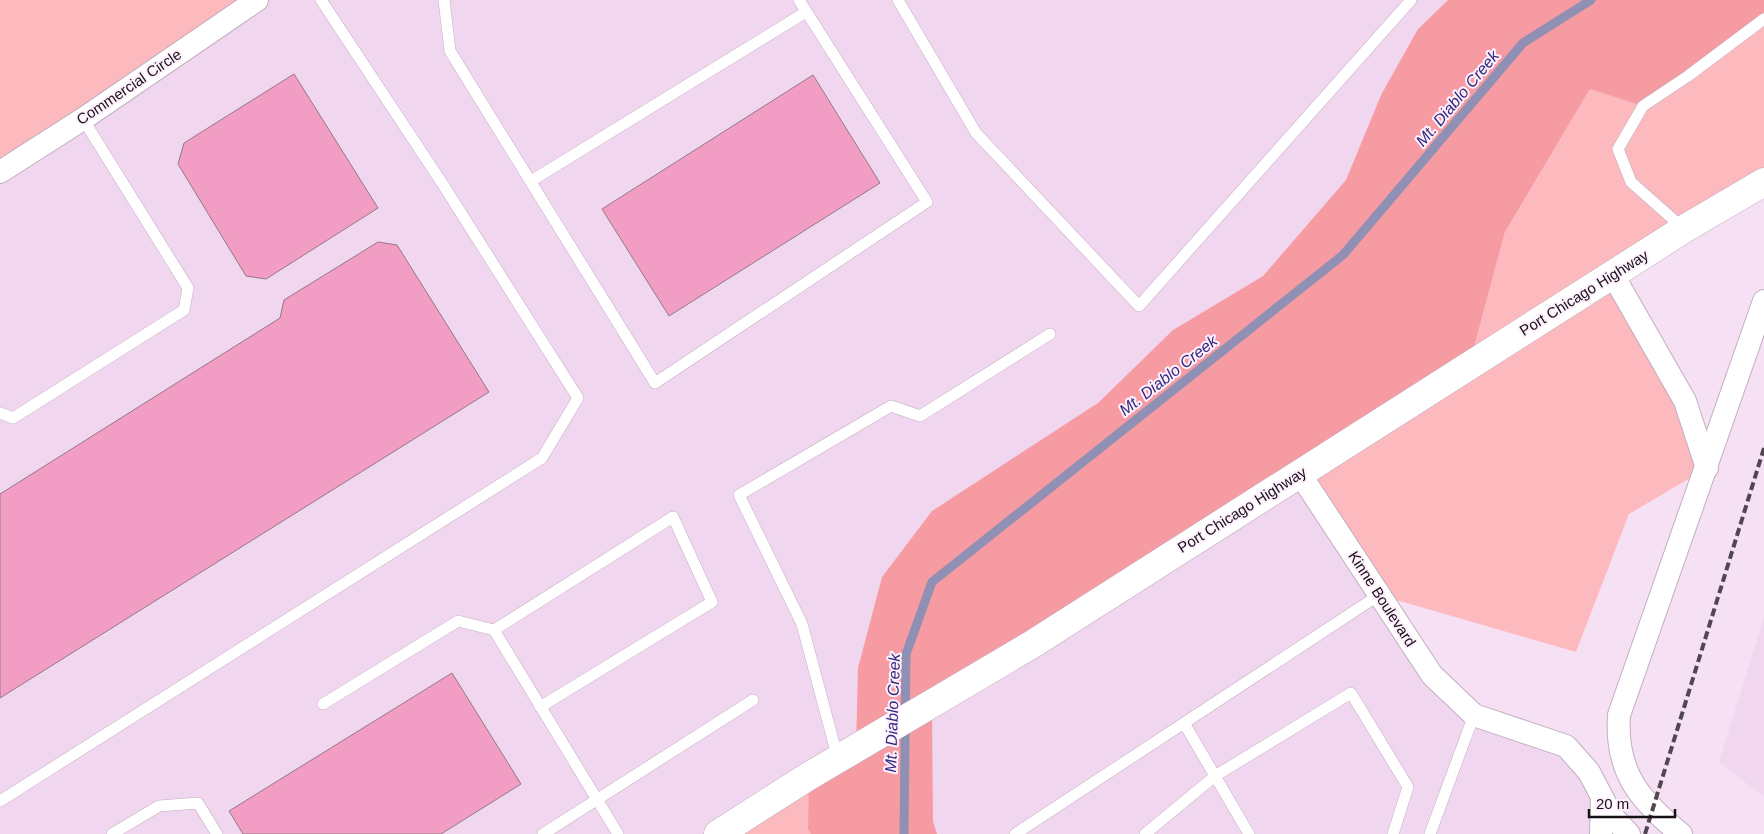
<svg xmlns="http://www.w3.org/2000/svg" width="1764" height="834" font-family="Helvetica,sans-serif">
<style>
.built{fill:#f1d6ef}
.green{fill:#fdbabe}
.forest{fill:#f79ba3}
.lines{fill:none;stroke-linecap:round;stroke-linejoin:round}
.stream{stroke:#8f90b3;stroke-width:9}
.building{fill:#f29ec4;stroke:#927983}
.service-casing{stroke:#c2aec0;stroke-width:12}
.minor-casing{stroke:#c2aec0;stroke-width:24}
.tertiary-casing{stroke:#c2aec0;stroke-width:29}
.service{stroke:#fff;stroke-width:11}
.minor{stroke:#fff;stroke-width:22}
.tertiary{stroke:#fff;stroke-width:28}
.rail{stroke:#524751;stroke-width:4;stroke-dasharray:8 4;stroke-linecap:butt}
.labels{text-anchor:middle;stroke-width:4;stroke-linejoin:round;paint-order:stroke}
.street-label{font-size:15px;fill:#171017;stroke:#fef1fd}
.water-label{font-size:16px;font-style:italic;fill:#32297f;stroke:#fef1fd}
</style>
<rect width="100%" height="100%" fill="#f6e1f4"/>
<g class="built">
<polygon points="257,0 1448,0 1418,29 1381,95 1346,180 1263,276 1173,330 1098,403 856,748 717,834 0,834 0,172"/>
<polygon points="1300,474 1474,715 1566,746 1589,772 1603,834 937,834 933,821 932,703"/>
<polygon points="1764,617 1764,797 1719,762"/>
</g>
<g class="green">
<polygon points="0,0 257,0 0,172"/>
<polygon points="1764,19 1764,182 1613,275 1707,468 1629,514 1576,652 1379,595 1300,474 1469,366 1505,232 1590,89"/>
<polygon points="809,776 910,834 718,834"/>
</g>
<polygon class="forest" points="1448,0 1764,0 1764,19 1643,106 1590,89 1505,232 1469,366 932,703 933,821 937,834 811,834 808,829 809,776 856,748 858,668 882,577 932,511 1098,403 1173,330 1263,276 1346,180 1381,95 1418,29"/>
<g class="lines">
<polyline class="stream" points="904,834 906,654 932,582 1343,255 1523,43 1591,0"/>
</g>
<g class="building">
<polygon points="294,74 378,208 266,279 246,276 178,164 184,143"/>
<polygon points="813,75 880,183 669,316 602,209"/>
<polygon points="378,242 397,245 489,392 0,698 0,494 280,318 284,300"/>
<polygon points="452,673 521,784 441,834 243,834 229,811"/>
</g>
<g class="lines">
<defs>
<g id="service">
<polyline points="444,0 450,51 655,383 927,202 799,0"/>
<polyline points="898,0 976,133 1139,306 1411,0"/>
<polyline points="531,181 806,12"/>
<polyline points="1684,229 1631,182 1618,149 1643,106 1688,76 1764,19"/>
<polyline points="0,413 13,418 184,310 188,288 83,119"/>
<polyline points="323,704 458,621 494,630"/>
<polyline points="540,707 712,602 673,517 494,630 618,834"/>
<polyline points="1184,723 1249,834"/>
<polyline points="838,759 802,624 739,495 891,406 920,416 1050,334"/>
<polyline points="0,801 542,458 578,398 442,183 321,0"/>
<polyline points="112,834 159,806 198,803 217,834"/>
<polyline points="543,834 753,700"/>
<polyline points="1015,834 1379,595"/>
<polyline points="1145,834 1215,776 1351,693 1408,787 1393,834"/>
<polyline points="1430,834 1474,715"/>
</g>
<g id="minor">
<polyline points="0,172 83,119 257,0"/>
<polyline points="1613,275 1685,401 1707,468"/>
<polyline points="1300,474 1432,675 1474,715 1566,746 1589,772 1612,816 1629,834"/>
<polyline points="1601,834 1602,799"/>
<path d="M1681 834C1639 800 1615 771 1619 715L1764 301"/>
</g>
<polyline id="tertiary" points="718,834 809,776 1031,645 1684,229 1764,182"/>
</defs>
<use href="#service" class="service-casing"/>
<use href="#minor" class="minor-casing"/>
<use href="#tertiary" class="tertiary-casing"/>
<use href="#service" class="service"/>
<use href="#minor" class="minor"/>
<use href="#tertiary" class="tertiary"/>
<polyline class="rail" points="1645,834 1764,448"/>
</g>
<g class="labels">
<g class="street-label">
<text transform="translate(129 87) rotate(-34)" y="5">Commercial Circle</text>
<text transform="translate(1584 293) rotate(-32)" y="5">Port Chicago Highway</text>
<text transform="translate(1242 510) rotate(-32)" y="5">Port Chicago Highway</text>
<text transform="translate(1382 599) rotate(57)" y="5">Kinne Boulevard</text>
</g>
<g class="water-label">
<text transform="translate(1457 98) rotate(-50)" y="6">Mt. Diablo Creek</text>
<text transform="translate(1168 375) rotate(-38)" y="6">Mt. Diablo Creek</text>
<text transform="translate(892 713) rotate(-88)" y="6">Mt. Diablo Creek</text>
</g>
</g>
<path d="M1589 809v8h86v-8" fill="none" stroke="#171017" stroke-width="2.5"/>
<text x="1596" y="809" font-size="15" fill="#171017" stroke="#fef1fd" stroke-width="4" paint-order="stroke">20 m</text>
</svg>
